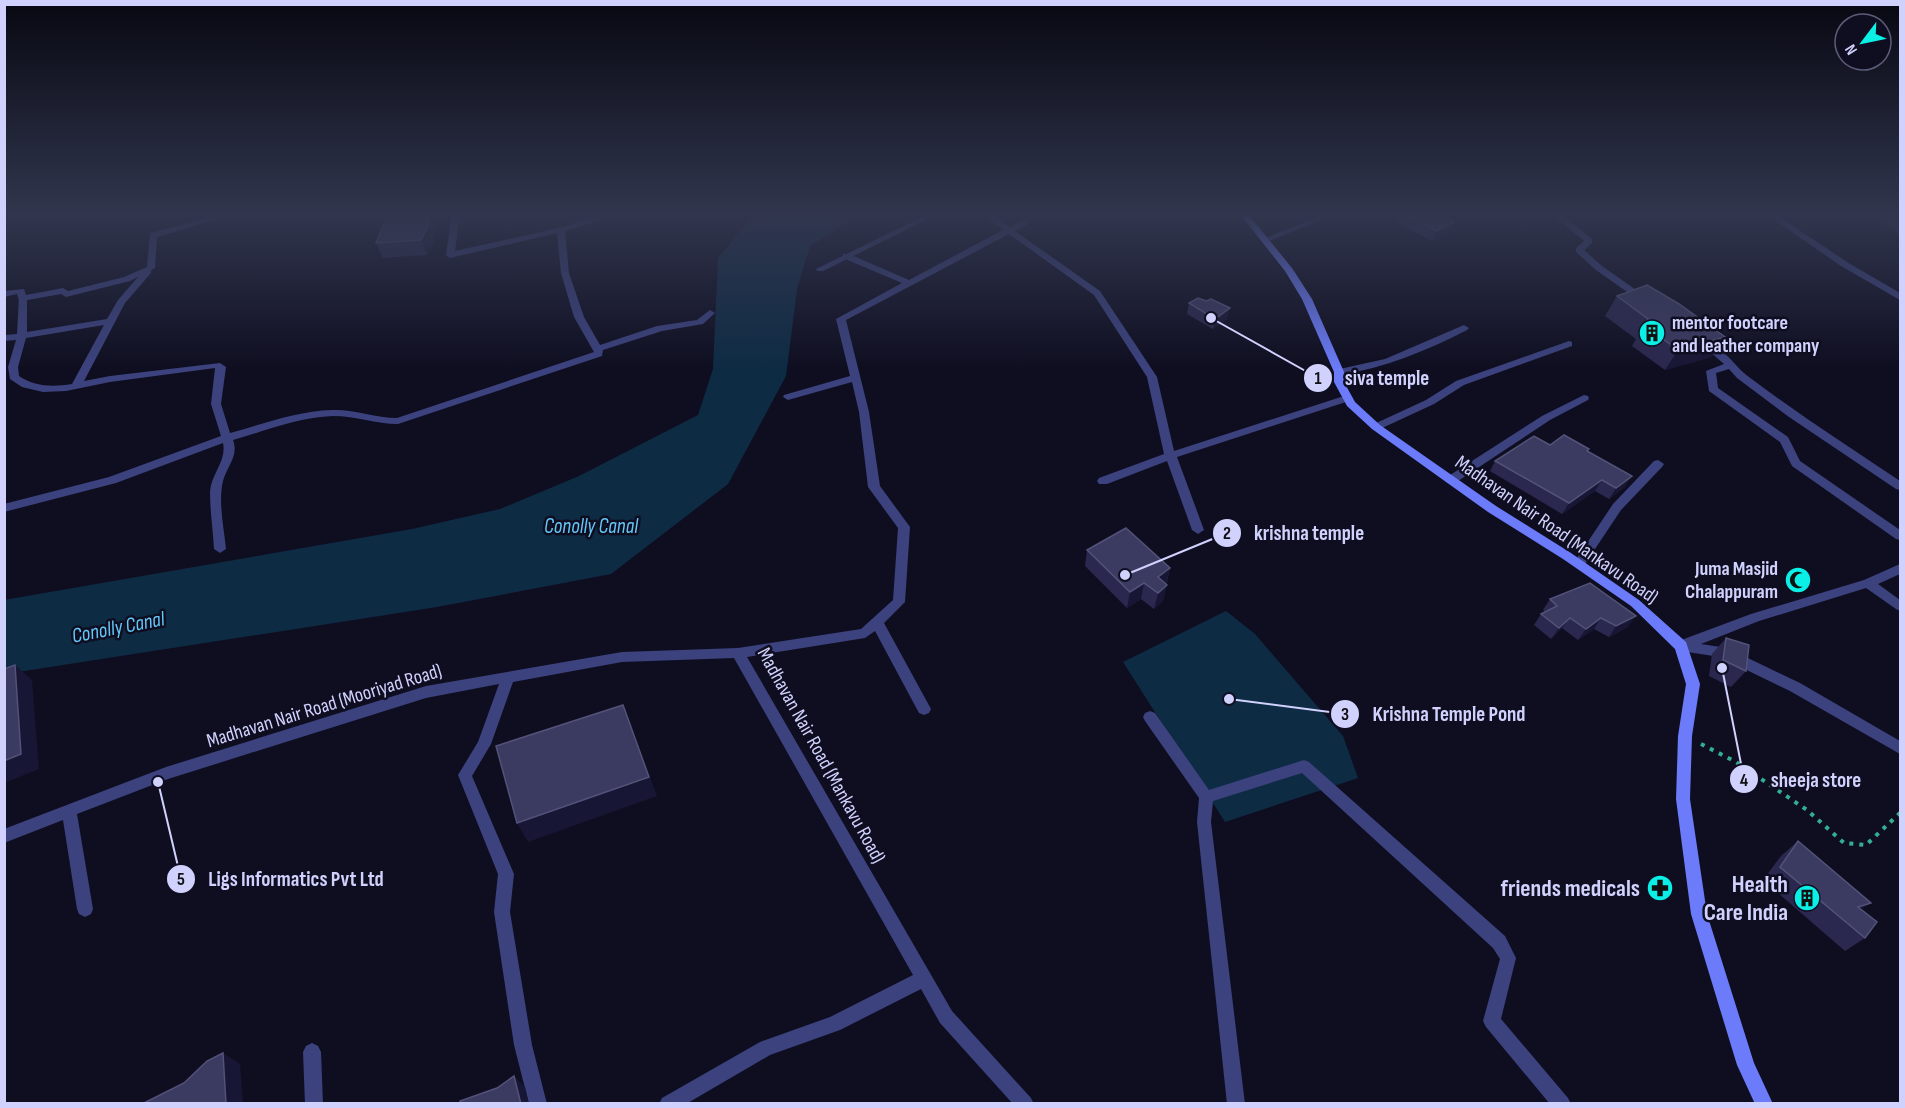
<svg xmlns="http://www.w3.org/2000/svg" width="1905" height="1108" font-family="'Sofia Sans Condensed',sans-serif">
<style>
.water{fill:#0e2b44}
.lines{fill:none;stroke-linecap:round;stroke-linejoin:round}
.path{stroke:#33ae95;stroke-width:4;stroke-dasharray:4 6;stroke-linecap:butt}
.minor{fill:#3b427e;fill-rule:evenodd}
.tertiary{fill:#3b427e;fill-rule:evenodd}
.secondary{fill:#6b7bf9;fill-rule:evenodd}
.wall{fill:#2a284e}
.shaded-wall{fill:#171634}
.building{fill:#3b3a61;stroke:#535279;stroke-width:1.5}
.labels{text-anchor:middle;stroke-width:5;stroke-linejoin:round;paint-order:stroke}
.poi-label{font-size:20px;font-weight:bold;fill:#d0d1fd;stroke:#0f0e21;text-anchor:start}
.street-label{font-size:20px;fill:#d0d1fd;stroke:#0f0e21}
.water-label{font-size:21px;font-style:italic;fill:#62c8f8;stroke:#0f0e21}
.near-poi-label{font-size:24px;font-weight:bold;fill:#d0d1fd;stroke:#0f0e21;text-anchor:end}
.leader{fill:none;stroke:#d0d1fd;stroke-width:2}
.callout-dot{fill:#d0d1fd;stroke:#0f0e21;stroke-width:2}
.mark-label{font-size:18px;text-anchor:middle;font-weight:bold;fill:#111}
.callout-label{font-size:21px;text-anchor:middle;font-weight:bold;fill:#d0d1fd;stroke:#0f0e21;stroke-width:5;stroke-linejoin:round;paint-order:stroke}
</style>
<rect width="100%" height="100%" fill="#0f0e21"/>
<g class="water">
<polygon points="752,214 868,214 852,220 810,246 797,289 786,376 728,484 611,574 437,607 5,674 4,600 412,529 500,509 579,476 698,415 713,369 718,258 753,216"/>
<polygon points="1867,214 1900,214 1900,234 1869,215"/>
<polygon points="1226,611 1255,634 1343,736 1358,778 1225,822 1123,662"/>
</g>
<g class="lines">
<polyline class="path" points="1701,744 1736,762 1807,810 1844,843 1866,845 1900,813"/>
<g class="minor">
<path d="M452 214H460L455 251 559 228 597 216 596 214H604L606 217 605 219 565 231 569 273 584 317 600 345 657 326 697 320 710 310 715 313 703 324 662 331 603 350 602 356 398 424C376 424 356 416 333 416 299 417 265 431 233 440 239 456 227 466 223 481 218 502 224 528 226 549L220 553 214 549C213 530 210 511 210 492 211 474 227 461 223 443L116 483 4 512V504L109 477 221 436 211 404 215 368 110 382 66 391 43 392 22 387 10 379 8 367 16 340 4 341V335L17 334 19 296H25L27 298V332L107 319 118 300 145 269H151V273L125 303 84 381 110 376 220 363 226 367 221 404 230 433C263 424 297 411 332 410 354 409 375 418 397 418L594 352 574 317 561 273 557 233 450 258 446 255ZM104 325 72 384C53 387 35 387 19 376L18 367 26 338Z"/>
<polygon points="982,214 991,214 1010,227 1022,220 1028,220 1028,224 1015,231 1100,291 1157,377 1174,451 1344,396 1348,395 1353,398 1352,400 1177,457 1204,530 1198,534 1192,530 1167,461 1107,484 1099,484 1097,481 1099,478 1164,454 1147,377 1094,295 1009,234 846,320 869,412 880,486 910,527 905,602 884,623 931,709 929,713 924,715 919,713 875,631 865,638 747,657 952,1011 1031,1098 1034,1104 1013,1104 940,1023 921,989 840,1030 770,1055 686,1104 659,1104 662,1098 760,1042 830,1017 913,975 734,658 622,662 513,682 491,744 472,776 514,874 510,912 532,1045 547,1104 529,1104 514,1045 494,912 498,874 458,775 478,742 499,684 426,698 168,779 77,814 93,909 91,914 85,917 79,914 77,909 63,820 4,843 4,829 166,767 426,686 622,652 738,648 861,629 893,600 898,528 868,487 859,412 852,382 788,400 783,397 784,395 850,376 836,319 902,283 843,258 843,254 849,254 909,280 1003,230"/>
<polygon points="1552,214 1561,214 1592,239 1592,243 1584,250 1602,266 1646,297 1646,301 1640,301 1596,270 1576,252 1576,248 1584,241"/>
<path d="M1464 325 1469 328 1467 330C1426 351 1385 368 1339 375L1334 372 1335 370 1385 359Z"/>
<path d="M1704 339C1723 346 1733 365 1749 377 1798 414 1849 447 1900 481V490L1896 489 1789 417 1737 378 1729 369 1716 373 1718 388 1788 437 1800 461 1900 530V540L1896 539 1792 466 1780 442 1709 391 1706 371 1724 364 1701 344 1699 342Z"/>
<polygon points="1569,341 1572,342 1572,346 1464,385 1434,404 1380,429 1372,429 1371,427 1372,425 1426,400 1456,381"/>
<polygon points="1584,395 1588,396 1589,398 1588,400 1550,420 1455,483 1447,483 1445,480 1447,477 1542,416"/>
<polygon points="1658,460 1664,464 1662,467 1621,510 1583,567 1575,567 1573,564 1613,504 1654,461"/>
<polygon points="1900,564 1900,574 1878,584 1900,600 1900,611 1896,609 1866,588 1759,621 1701,644 1727,648 1800,683 1900,741 1900,754 1790,691 1720,657 1681,651 1676,650 1675,646 1676,642 1751,614 1864,580"/>
<polygon points="1150,711 1155,713 1209,790 1304,760 1309,762 1505,936 1516,958 1501,1019 1568,1098 1571,1104 1550,1104 1486,1027 1483,1021 1500,959 1493,948 1302,773 1213,801 1211,822 1245,1104 1227,1104 1197,822 1199,798 1145,721 1143,717 1145,713"/>
<polygon points="312,1043 318,1046 321,1052 323,1104 305,1104 303,1052 306,1046"/>
</g>
<g class="tertiary">
<polygon points="222,214 235,214 157,237 155,268 130,281 66,297 61,294 22,301 19,300 17,294 4,297 4,291 24,289 26,295 63,288 68,291 124,277 147,267 150,233"/>
<polygon points="928,214 938,214 823,271 817,271 816,269"/>
<polygon points="1325,214 1336,214 1267,242 1260,240"/>
<polygon points="1766,214 1775,214 1847,262 1900,293 1900,300 1841,266"/>
</g>
<polygon class="secondary" points="1240,214 1248,214 1292,268 1312,299 1344,372 1344,382 1355,402 1380,425 1496,506 1571,553 1639,600 1686,642 1700,684 1692,736 1690,799 1707,914 1754,1063 1773,1104 1755,1104 1737,1065 1691,914 1676,799 1678,736 1686,684 1675,649 1631,606 1563,559 1488,512 1372,429 1347,406 1334,382 1334,372 1302,299 1285,271"/>
</g>
<g class="wall">
<polygon points="388,214 440,214 435,227 434,241 427,255 383,258 376,243"/>
<polygon points="1399,214 1438,214 1450,232 1432,241 1396,222"/>
<polygon points="1617,296 1711,357 1665,370 1632,346 1636,339 1605,316"/>
<polygon points="1206,301 1227,319 1213,329 1187,314 1189,303"/>
<polygon points="1550,445 1587,452 1625,487 1609,499 1595,491 1562,514 1490,471 1495,461"/>
<polygon points="1087,550 1170,568 1163,601 1154,609 1141,599 1127,608 1085,566"/>
<polygon points="1550,599 1628,627 1609,637 1594,629 1578,640 1562,628 1551,639 1534,625 1541,614 1545,612 1543,610"/>
<polygon points="1726,638 1746,671 1731,687 1709,676 1712,654"/>
<polygon points="1798,841 1861,909 1865,938 1845,951 1763,880 1781,856"/>
</g>
<g class="shaded-wall">
<polygon points="429,214 440,214 435,227 434,241 427,255 421,240"/>
<polygon points="1454,222 1450,232 1432,241 1436,231"/>
<polygon points="1230,308 1227,319 1213,329 1215,319"/>
<polygon points="1725,337 1711,357 1665,370 1678,350"/>
<polygon points="1632,476 1625,487 1609,499 1616,488"/>
<polygon points="1602,480 1595,491 1562,514 1569,503"/>
<polygon points="1170,568 1166,584 1158,577"/>
<polygon points="1144,583 1141,599 1127,608 1130,592"/>
<polygon points="1167,585 1163,601 1154,609 1158,593"/>
<polygon points="1636,616 1628,627 1609,637 1616,626"/>
<polygon points="1570,618 1562,628 1551,639 1559,628"/>
<polygon points="1601,618 1594,629 1578,640 1586,629"/>
<polygon points="15,665 32,680 39,769 4,783 4,761"/>
<polygon points="623,705 657,796 528,842 517,823"/>
<polygon points="1871,903 1851,916 1858,907"/>
<polygon points="223,1053 240,1064 243,1104 226,1104"/>
<polygon points="514,1076 525,1087 529,1104 521,1104"/>
</g>
<g class="building">
<polygon points="388,214 429,214 428,226 421,240 376,243"/>
<polygon points="1403,214 1438,214 1454,222 1436,231"/>
<polygon points="1647,285 1679,304 1725,337 1678,350 1644,325 1648,319 1617,296"/>
<polygon points="1198,298 1206,301 1211,299 1230,308 1215,319 1189,303"/>
<polygon points="1564,435 1589,449 1587,451 1632,476 1616,488 1602,480 1569,503 1495,461 1534,436 1550,445"/>
<polygon points="1126,528 1170,568 1158,577 1167,585 1158,593 1144,583 1130,592 1087,550"/>
<polygon points="1590,583 1636,616 1616,626 1601,618 1586,629 1570,618 1559,628 1541,614 1557,606 1550,599"/>
<polygon points="1726,638 1749,645 1746,671 1723,660"/>
<polygon points="15,665 21,754 4,761 4,669"/>
<polygon points="623,705 649,777 517,823 496,746"/>
<polygon points="1798,841 1871,903 1858,907 1877,922 1865,938 1780,867"/>
<polygon points="223,1053 226,1104 142,1104 184,1083 207,1061"/>
<polygon points="514,1076 521,1104 460,1104 460,1101 497,1088"/>
</g>
<linearGradient id="sky" x2="0" y2="1"><stop stop-color="#080812"/><stop offset="0.58" stop-color="#31364e"/><stop offset="1" stop-color="#31364e" stop-opacity="0"/></linearGradient>
<rect width="1905" height="369" fill="url(#sky)"/>
<defs>
<symbol id="building-disc" viewBox="-11 -11 22 22"><circle r="9.5" fill="#0aefe6" stroke="#0f0e21"/><path d="M-4-6H4V6H1V3H-1V6H-4ZM-2.5-4.3h1.7v1.8h-1.7ZM.8-4.3h1.7v1.8H.8ZM-2.5-1h1.7V.8h-1.7ZM.8-1h1.7V.8H.8Z" fill="#111"/></symbol>
<symbol id="mosque-disc" viewBox="-11 -11 22 22"><circle r="9.5" fill="#0aefe6" stroke="#0f0e21"/><path d="M3.5-4.9A6 6 0 1 0 3.5 4.9A5 5 0 1 1 3.5-4.9Z" fill="#111"/></symbol>
<symbol id="pharmacy-disc" viewBox="-11 -11 22 22"><circle r="9.5" fill="#0aefe6" stroke="#0f0e21"/><path d="M-2-6h4v4h4v4h-4v4h-4v-4h-4v-4h4Z" fill="#111"/></symbol>
</defs>
<g fill-rule="evenodd">
<use href="#building-disc" x="1637" y="318" width="30" height="30"/>
<use href="#mosque-disc" x="1783" y="565" width="30" height="30"/>
<use href="#pharmacy-disc" x="1645" y="873" width="30" height="30"/>
<use href="#building-disc" x="1792" y="883" width="30" height="30"/>
</g>
<g class="labels">
<g class="poi-label">
<text x="1672" y="329">mentor footcare<tspan x="1672" dy="23">and leather company</tspan></text>
<text x="1778" y="575" text-anchor="end">Juma Masjid<tspan x="1778" dy="23">Chalappuram</tspan></text>
</g>
<g class="street-label">
<text transform="translate(1557 529) rotate(35)" y="7">Madhavan Nair Road (Mankavu Road)</text>
<text transform="translate(324 705) rotate(-17)" y="7">Madhavan Nair Road (Mooriyad Road)</text>
<text transform="translate(822 755) rotate(61)" y="7">Madhavan Nair Road (Mankavu Road)</text>
</g>
<g class="water-label">
<text x="591" y="533">Conolly Canal</text>
<text transform="translate(118 627) rotate(-11)" y="7">Conolly Canal</text>
</g>
<g class="near-poi-label">
<text x="1788" y="892">Health<tspan x="1788" dy="28">Care India</tspan></text>
<text x="1640" y="896">friends medicals</text>
</g>
</g>
<path class="leader" d="M1211 318L1318 378M1125 575L1227 533M1229 699L1345 714M1722 668L1744 779M158 782L181 879"/>
<g class="callout-dot">
<circle cx="1211" cy="318" r="6"/>
<circle cx="1125" cy="575" r="6"/>
<circle cx="1229" cy="699" r="6"/>
<circle cx="1722" cy="668" r="6"/>
<circle cx="158" cy="782" r="6"/>
<circle cx="1318" cy="378" r="15"/>
<circle cx="1227" cy="533" r="15"/>
<circle cx="1345" cy="714" r="15"/>
<circle cx="1744" cy="779" r="15"/>
<circle cx="181" cy="879" r="15"/>
</g>
<g class="mark-label">
<text x="1318" y="384">1</text>
<text x="1227" y="539">2</text>
<text x="1345" y="720">3</text>
<text x="1744" y="786">4</text>
<text x="181" y="885">5</text>
</g>
<g class="callout-label">
<text x="1387" y="385">siva temple</text>
<text x="1309" y="540">krishna temple</text>
<text x="1449" y="721">Krishna Temple Pond</text>
<text x="1816" y="787">sheeja store</text>
<text x="296" y="886">Ligs Informatics Pvt Ltd</text>
</g>
<rect width="1905" height="1108" fill="none" stroke="#d0d1fd" stroke-width="12"/>
<g transform="translate(1863 42) rotate(238)"><circle r="28" fill="#0f0e21" stroke="#5c5c79" stroke-width="1.5"/>
<path d="M0-4.5L10 22L0 15L-10 22Z" fill="#0aefe6"/>
<text y="-9" font-size="16" font-weight="bold" text-anchor="middle" fill="#d0d1fd">N</text>
</g>
</svg>
